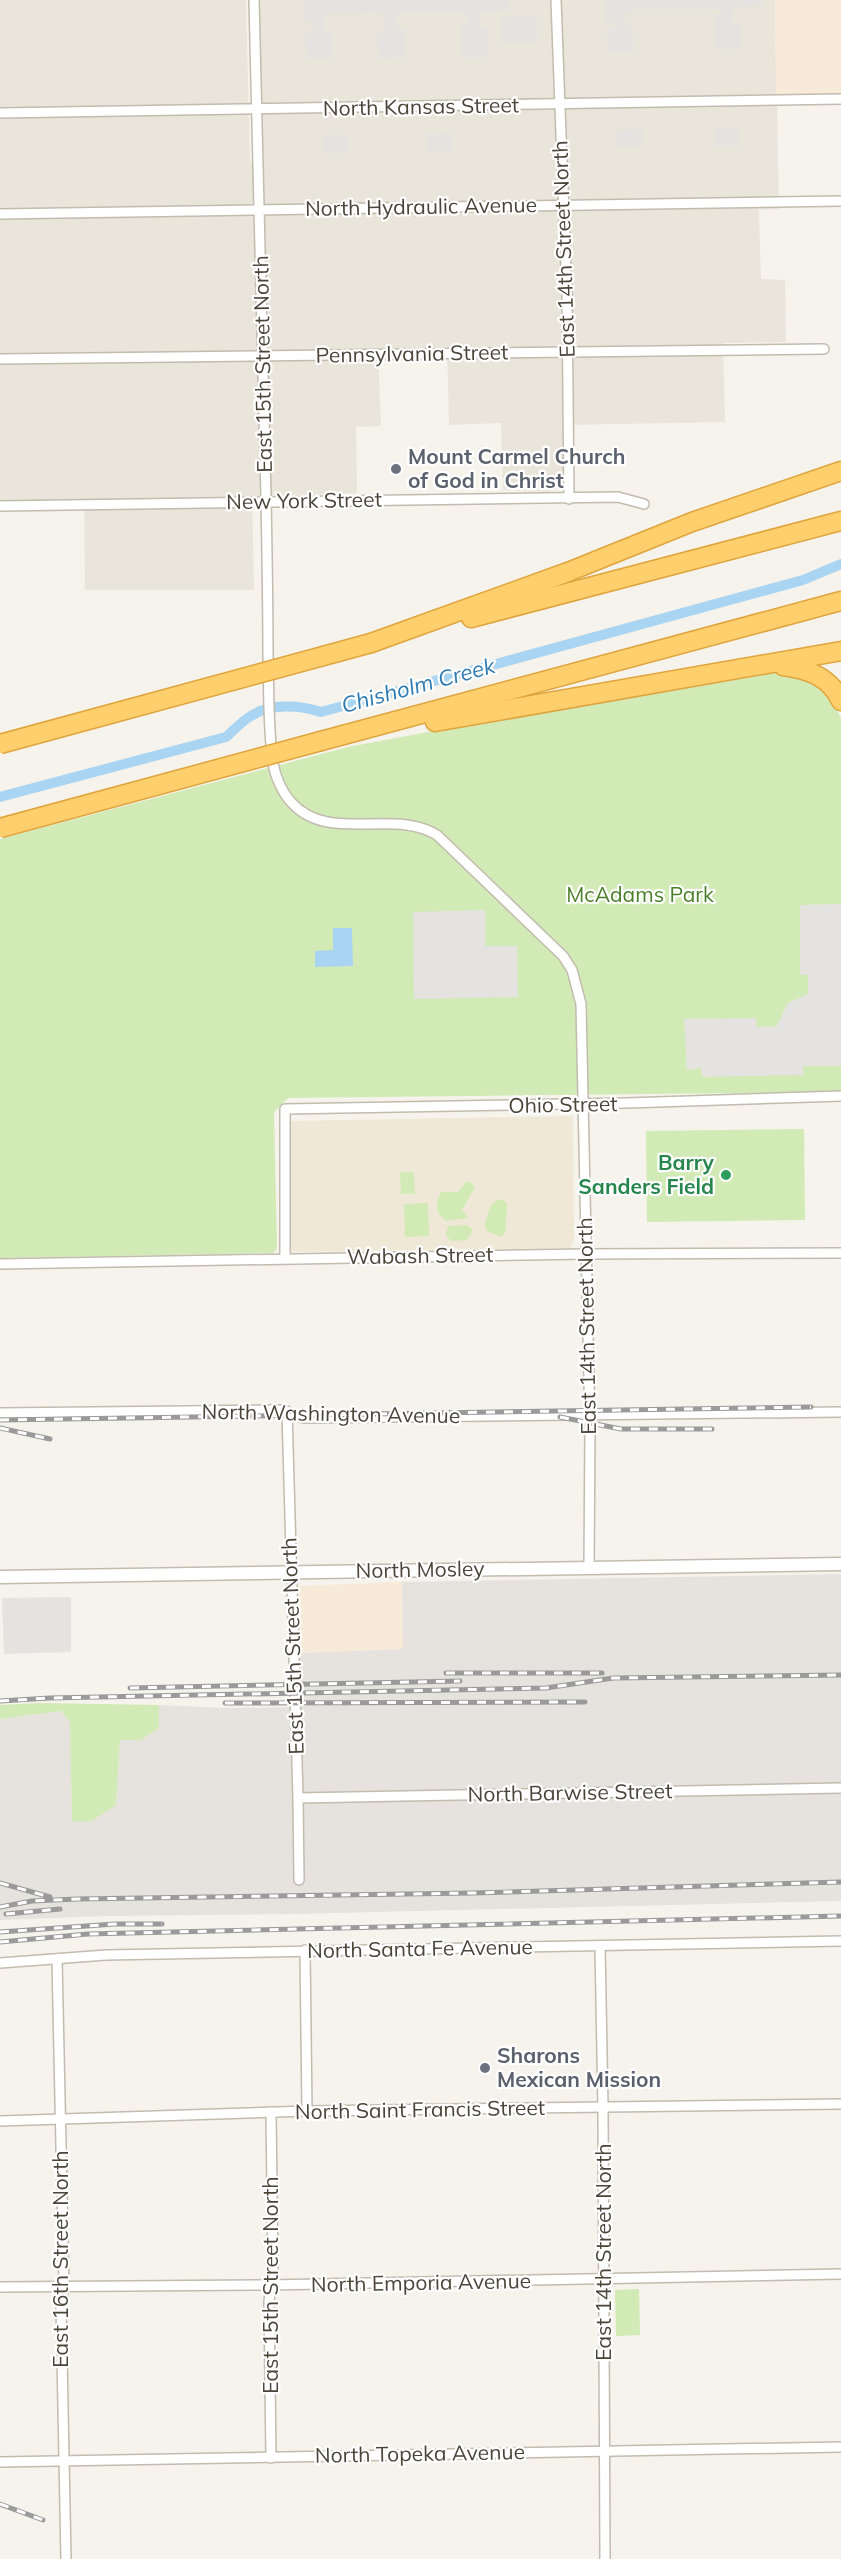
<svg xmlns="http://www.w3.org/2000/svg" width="841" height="2559" font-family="Mulish,sans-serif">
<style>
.residential{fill:#eae5da}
.commercial{fill:#f7ead8}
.industrial{fill:#e6e2dd}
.education{fill:#efe8d6}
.green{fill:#d2eab5}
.parking{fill:#e5e3e0}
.water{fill:#a9d4f2}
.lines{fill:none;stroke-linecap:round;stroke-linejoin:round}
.canal{stroke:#a9d4f2;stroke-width:10}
.minor-casing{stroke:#c2bbae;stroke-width:12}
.tertiary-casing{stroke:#c2bbae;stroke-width:15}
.motorway-casing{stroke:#e0a43c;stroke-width:21}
.minor{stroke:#fff;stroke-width:9}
.tertiary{stroke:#fff;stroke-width:12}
.motorway{stroke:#ffcf6e;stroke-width:18}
.rail-casing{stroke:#9a9a9a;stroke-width:5}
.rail{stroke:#fff;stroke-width:3;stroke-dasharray:9;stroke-linecap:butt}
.motorway-bridge-casing{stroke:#e0a43c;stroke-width:21;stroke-linecap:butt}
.motorway-bridge{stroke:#ffcf6e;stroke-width:18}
.worship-dot{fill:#6b7280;stroke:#fff;stroke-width:2}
.leisure-dot{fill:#2e9e5b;stroke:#fff;stroke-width:2}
.labels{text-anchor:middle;stroke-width:4.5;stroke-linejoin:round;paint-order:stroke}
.street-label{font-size:21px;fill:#4b4439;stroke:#fff}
.worship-label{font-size:21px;font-weight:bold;fill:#5b616d;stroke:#fff;text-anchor:start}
.park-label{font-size:21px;fill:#4a7f2a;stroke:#fff}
.leisure-label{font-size:21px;font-weight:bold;fill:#27864d;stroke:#fff;text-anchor:end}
.water-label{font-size:22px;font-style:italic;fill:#2e7ab2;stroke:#fff}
</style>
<rect width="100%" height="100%" fill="#f6f3ec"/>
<polygon class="residential" points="0,0 246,0 250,162 263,162 259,0 775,0 779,209 759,210 761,279 785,280 786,342 723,343 725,422 565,425 566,481 563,487 548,492 503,490 501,423 449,425 447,347 378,349 381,426 356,427 357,493 252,497 254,590 85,590 84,501 0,502"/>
<g class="commercial">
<polygon points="775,0 841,0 841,94 776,95"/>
<polygon points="402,1582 404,1649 300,1653 299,1586"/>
</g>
<polygon class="industrial" points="841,1574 841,1901 293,1914 106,1916 0,1920 0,1719 61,1711 70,1722 72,1820 116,1805 120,1739 141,1740 158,1728 159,1705 226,1708 302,1707 300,1653 403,1649 402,1582"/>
<polygon class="education" points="573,1116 574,1239 571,1248 291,1252 289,1121"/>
<g class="green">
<path d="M775 671C812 673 826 685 841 718V1092L288 1098 274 1112 277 1249 273 1253 0 1258V839L348 747 731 675Z"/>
<polygon points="804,1129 805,1220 647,1222 646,1131"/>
<polygon points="400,1172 414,1172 415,1194 401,1194"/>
<path d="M466 1182H470L475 1187 462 1210 468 1218 446 1221C435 1212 435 1205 441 1192H458Z"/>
<path d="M500 1199 507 1203C508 1214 504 1221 506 1231L501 1237 487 1231 484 1226C489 1215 487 1204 500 1199Z"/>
<polygon points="428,1203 429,1236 405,1237 404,1204"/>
<polygon points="467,1225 473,1230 467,1240 451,1241 446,1235 448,1226"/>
<polygon points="40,1703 159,1705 159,1728 141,1740 120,1740 116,1805 92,1821 72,1821 70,1722 61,1711 0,1719 0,1705"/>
<polygon points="639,2289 640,2335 616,2336 615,2290"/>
</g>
<g class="parking">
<polygon points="304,0 510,0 510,11 480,13 480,27 488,27 488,57 461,58 460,27 468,26 468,15 465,12 399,13 396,14 397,28 405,29 405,58 378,59 377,32 385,31 383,16 380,13 329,14 324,16 324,30 332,31 332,59 306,59 305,33 313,33 313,24 309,21 304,24"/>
<polygon points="606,0 762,0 762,6 740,7 735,9 732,16 732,23 741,23 741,49 715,49 714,14 722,14 719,9 635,9 626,15 625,20 626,25 633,25 634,53 608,52 606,29 615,29 616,27 614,23 606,23"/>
<polygon points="537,16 538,43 501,43 501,17"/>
<polygon points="714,128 739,128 740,146 714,146"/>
<polygon points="642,129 642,147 617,148 616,130"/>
<polygon points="452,133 452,151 426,151 426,134"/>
<polygon points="322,135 348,135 348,153 323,153"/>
<polygon points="841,904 841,1066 803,1066 803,1075 702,1077 701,1068 687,1070 684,1019 756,1018 757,1027 776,1027 788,1003 808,994 808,975 800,975 800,905"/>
<polygon points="485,910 485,946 517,946 518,997 414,999 413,912"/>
<polygon points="71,1597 71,1652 4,1654 2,1598"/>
</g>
<polygon class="water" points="333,928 352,928 353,966 315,967 315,951 333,950"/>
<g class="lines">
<path class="canal" d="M0 797 226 737C234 730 242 721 251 716 270 703 300 705 321 712L803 580 841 564"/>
<defs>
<g id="minor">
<path d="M254 0C258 166 263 332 266 497 267 551 268 604 268 657 269 692 268 729 273 763 275 776 282 792 291 802 328 844 393 808 437 835L563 956 572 970 581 1004 590 1427 589 1567"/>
<polyline points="556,0 567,295 569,499"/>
<polyline points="0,113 841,99"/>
<polyline points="0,214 841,201"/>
<polyline points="0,359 824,349"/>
<polyline points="0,506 618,497 644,504"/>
<polyline points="285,1258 285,1109 627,1103 841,1096"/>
<polyline points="0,1264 585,1254 841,1253"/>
<polyline points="287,1411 298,1798 299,1880"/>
<polyline points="0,1413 280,1410 304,1418 841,1412"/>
<polyline points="298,1798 841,1788"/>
<polyline points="600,1946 603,2107 605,2559"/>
<polyline points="305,1950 307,2111"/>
<polyline points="57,1959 64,2286 61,2306 66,2559"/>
<polyline points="0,1963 106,1955 841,1941"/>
<polyline points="0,2121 307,2111 841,2104"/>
<polyline points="0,2287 269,2285 841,2274"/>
<polyline points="271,2458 269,2302 273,2267 271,2112"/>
<polyline points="0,2462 841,2447"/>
</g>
<polyline id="tertiary" points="0,1577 841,1564"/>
<g id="motorway">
<polyline points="471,618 841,521"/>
<polyline points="371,643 568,572 692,522 841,471"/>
<path d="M783 666C808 669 830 677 841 701"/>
<polyline points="435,722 841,651"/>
<polyline points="321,741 841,601"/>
</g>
</defs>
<use href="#minor" class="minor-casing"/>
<use href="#tertiary" class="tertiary-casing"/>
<use href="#motorway" class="motorway-casing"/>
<use href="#minor" class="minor"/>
<use href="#tertiary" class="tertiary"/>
<use href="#motorway" class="motorway"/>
<defs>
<g id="rail">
<polyline points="560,1417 621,1429 712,1429"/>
<polyline points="0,1420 811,1407"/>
<polyline points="0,1428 50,1439"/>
<polyline points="446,1673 602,1673"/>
<polyline points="130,1688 460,1681"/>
<polyline points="0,1701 50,1698 546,1688 613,1678 841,1675"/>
<polyline points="225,1703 585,1702"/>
<polyline points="0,1883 50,1897"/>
<polyline points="0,1907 32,1901 77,1899 473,1893 841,1882"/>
<polyline points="6,1914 60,1909"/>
<polyline points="0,1932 115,1924 162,1924"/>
<polyline points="0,1942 88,1934 841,1916"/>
<polyline points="0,2504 43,2520"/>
</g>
</defs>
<use href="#rail" class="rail-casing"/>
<use href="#rail" class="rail"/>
<defs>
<g id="motorway-bridge">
<polyline points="0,744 371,643"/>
<polyline points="0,828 321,741"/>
</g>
</defs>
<use href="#motorway-bridge" class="motorway-bridge-casing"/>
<use href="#motorway-bridge" class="motorway-bridge"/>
</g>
<g class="worship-dot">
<circle cx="396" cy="469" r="6"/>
<circle cx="485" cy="2068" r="6"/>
</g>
<circle class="leisure-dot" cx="726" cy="1175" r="6"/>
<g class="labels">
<g class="street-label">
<text transform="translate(421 107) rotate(-1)" y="7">North Kansas Street</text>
<text transform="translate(421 207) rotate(-1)" y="7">North Hydraulic Avenue</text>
<text transform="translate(564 249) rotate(-92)" y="7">East 14th Street North</text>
<text transform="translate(412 354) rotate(-1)" y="7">Pennsylvania Street</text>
<text transform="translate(263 364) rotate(-91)" y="7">East 15th Street North</text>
<text transform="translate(304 501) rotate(-1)" y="7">New York Street</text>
<text transform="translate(563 1105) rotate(-1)" y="7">Ohio Street</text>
<text transform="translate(420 1256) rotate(-1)" y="7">Wabash Street</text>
<text transform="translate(587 1326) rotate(-91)" y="7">East 14th Street North</text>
<text transform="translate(331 1414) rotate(1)" y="7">North Washington Avenue</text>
<text transform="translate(420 1570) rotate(-1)" y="7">North Mosley</text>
<text transform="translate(293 1646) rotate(-92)" y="7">East 15th Street North</text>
<text transform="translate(570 1793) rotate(-1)" y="7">North Barwise Street</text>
<text transform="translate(420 1949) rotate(-1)" y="7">North Santa Fe Avenue</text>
<text transform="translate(420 2110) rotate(-1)" y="7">North Saint Francis Street</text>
<text transform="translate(604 2252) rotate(-90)" y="7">East 14th Street North</text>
<text transform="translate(61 2259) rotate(-90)" y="7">East 16th Street North</text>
<text transform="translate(421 2283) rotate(-1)" y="7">North Emporia Avenue</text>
<text transform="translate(271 2285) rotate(-90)" y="7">East 15th Street North</text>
<text transform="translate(420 2454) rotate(-1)" y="7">North Topeka Avenue</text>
</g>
<g class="worship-label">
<text x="408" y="464">Mount Carmel Church<tspan x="408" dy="24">of God in Christ</tspan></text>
<text x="497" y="2063">Sharons<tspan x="497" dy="24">Mexican Mission</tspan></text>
</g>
<g class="park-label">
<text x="640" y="902">McAdams Park</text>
</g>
<g class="leisure-label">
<text x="714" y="1170">Barry<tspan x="714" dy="24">Sanders Field</tspan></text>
</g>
<g class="water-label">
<text transform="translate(418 685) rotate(-15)" y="8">Chisholm Creek</text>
</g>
</g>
</svg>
